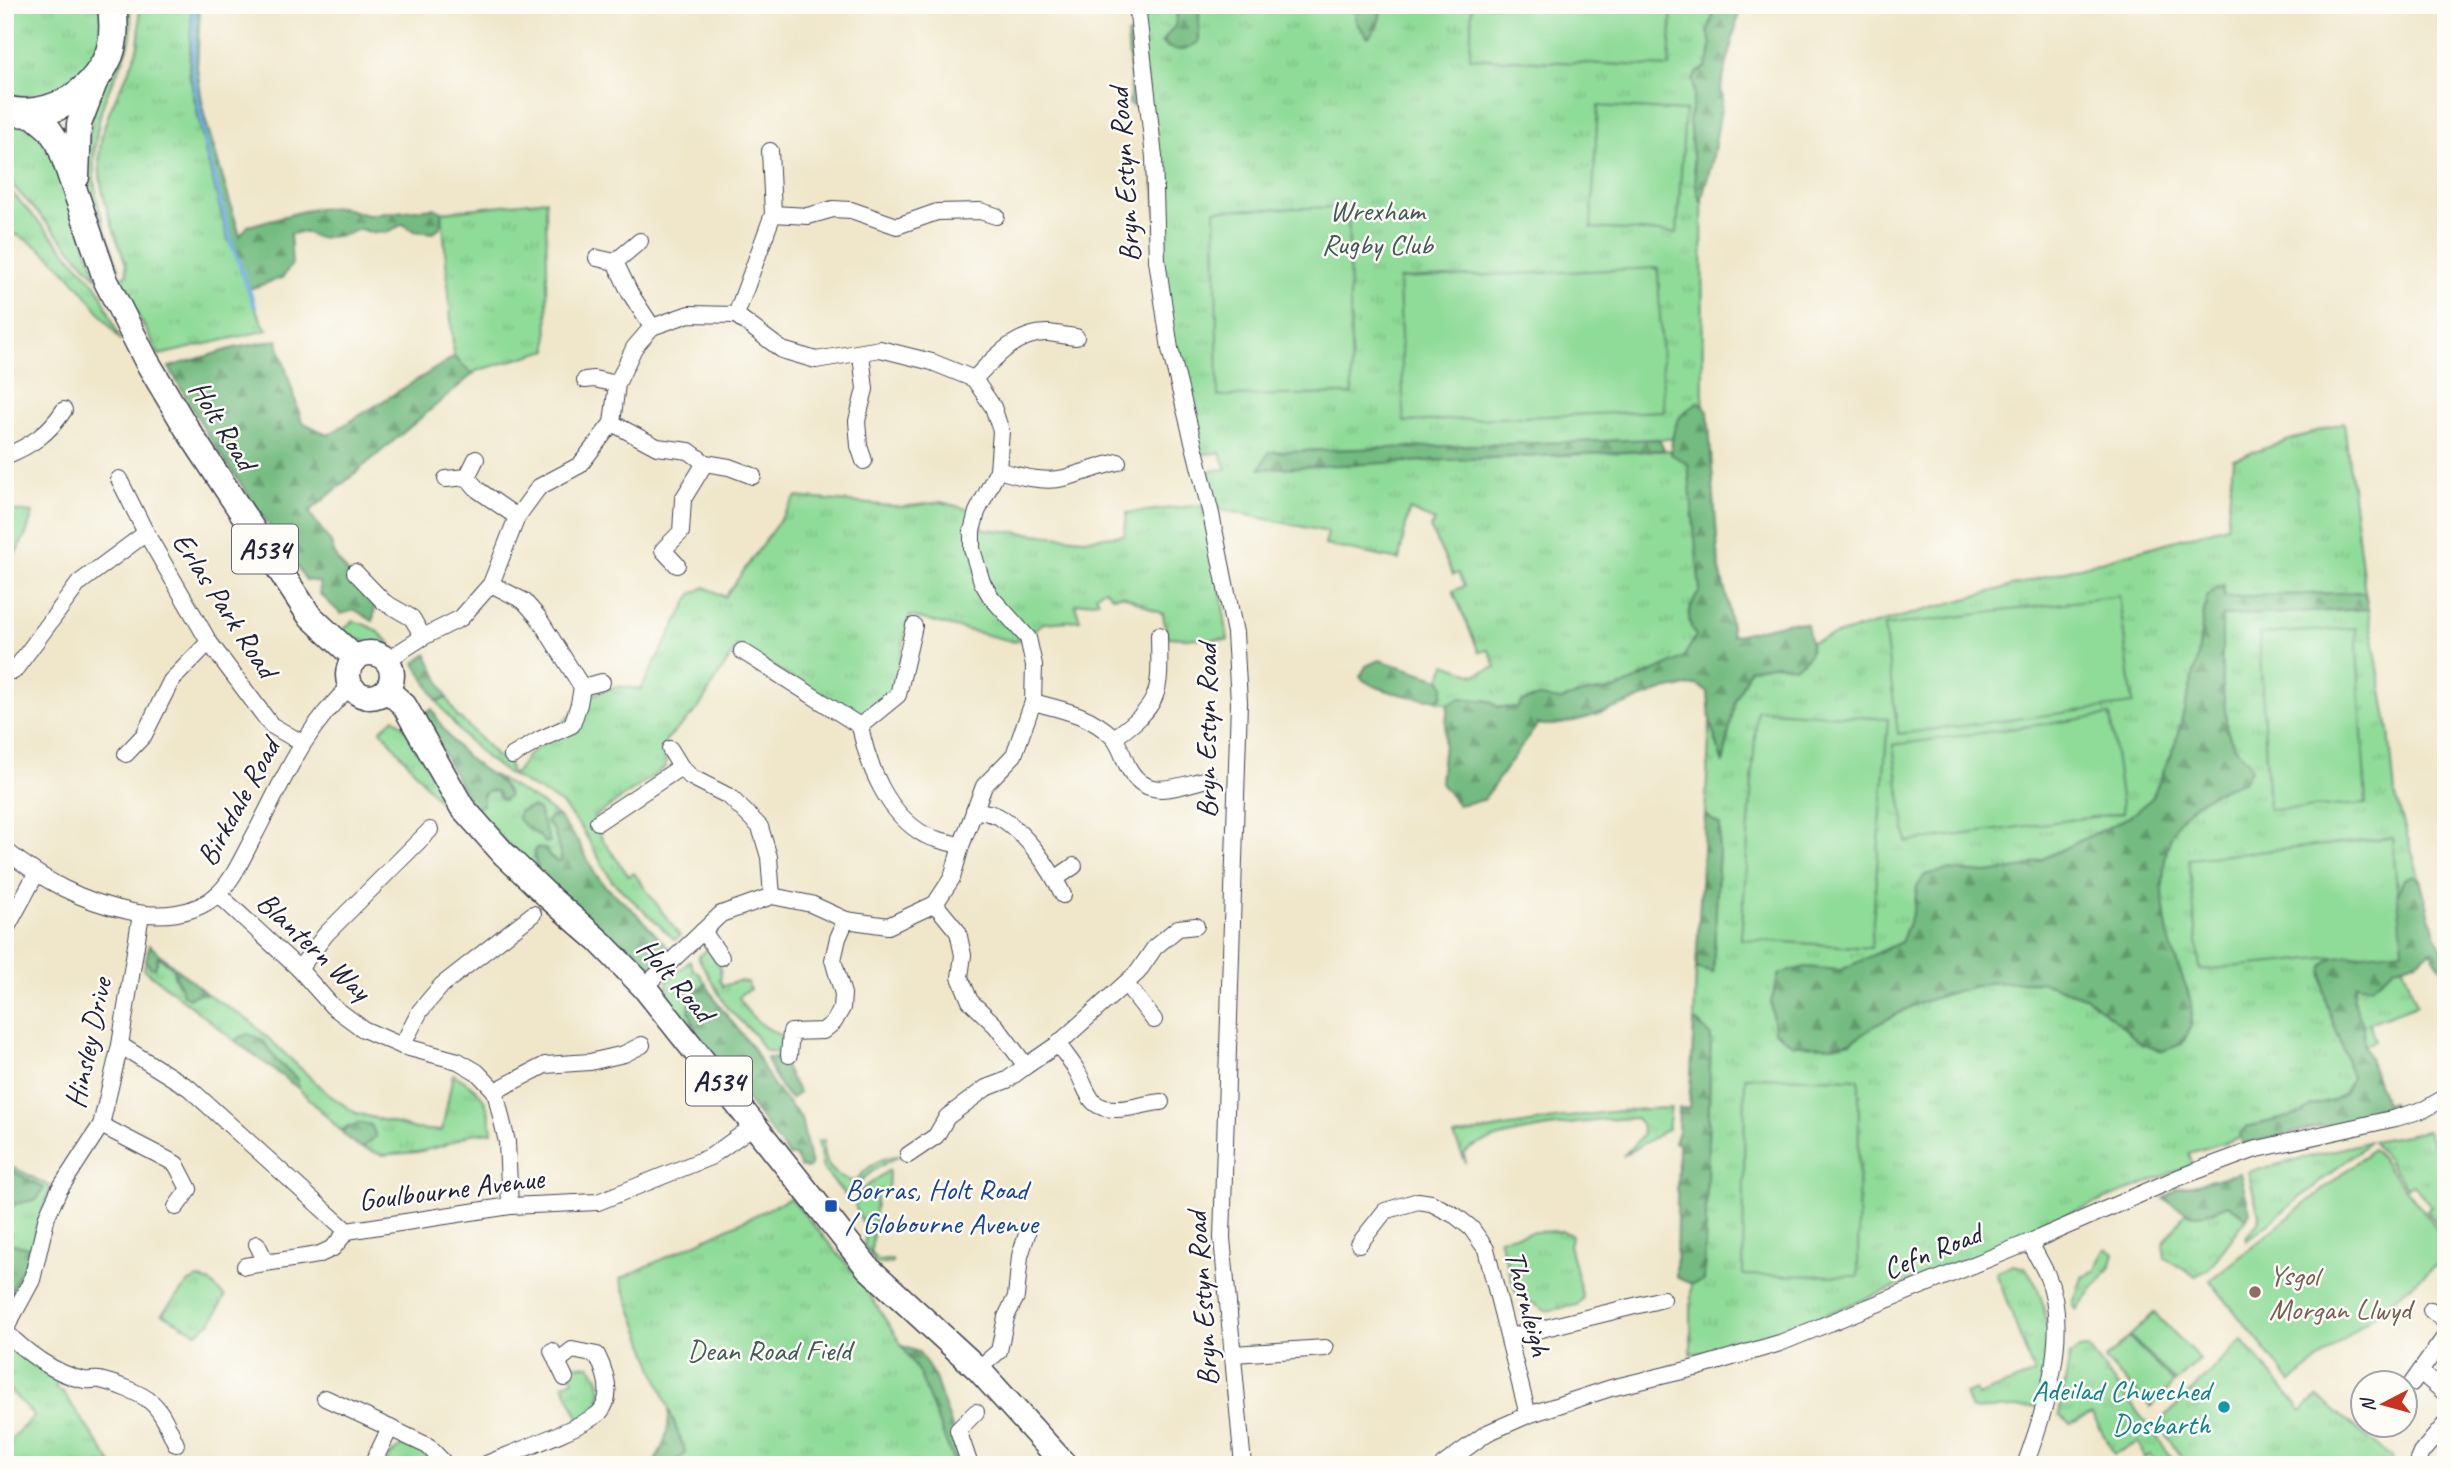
<svg xmlns="http://www.w3.org/2000/svg" width="2451" height="1470" font-family="Caveat,sans-serif">
<style>
.grass{fill:url(#grass-tufts);stroke:#587e6a;stroke-width:2}
.forest{fill:url(#forest-firs);stroke:#4a6e5e;stroke-width:2}
.pitch{fill:#8fdb98;stroke:#587e6a;stroke-width:2}
.lines{fill:none;stroke-linecap:round;stroke-linejoin:round}
.stream{stroke:#73aee4;stroke-width:4.5}
.street-casing{stroke:#414051;stroke-width:18}
.primary-casing{stroke:#414051;stroke-width:27}
.highway-casing{stroke:#414051;stroke-width:31}
.street{stroke:#fff;stroke-width:16}
.primary{stroke:#fff;stroke-width:24}
.highway{stroke:#fff;stroke-width:28}
.transit-dot{fill:#1a4fb4;stroke:#fdfcf7;stroke-width:2.5}
.education-dot{fill:#8d6e63;stroke:#fdfcf7;stroke-width:2.5}
.culture-dot{fill:#0f9aa8;stroke:#fdfcf7;stroke-width:2.5}
.labels{text-anchor:middle;stroke-width:5;stroke-linejoin:round;paint-order:stroke}
.shield{fill:#fdfcf7;stroke:#646373;stroke-width:2}
.shield-label{font-size:28px;font-weight:bold;fill:#22223b}
.street-label{font-size:30px;fill:#22223b;stroke:#fdfcf7}
.park-label{font-size:30px;fill:#435a57;stroke:#fdfcf7}
.transit-label{font-size:30px;fill:#164399;stroke:#fdfcf7;text-anchor:start}
.education-label{font-size:30px;fill:#785e54;stroke:#fdfcf7;text-anchor:start}
.culture-label{font-size:30px;fill:#0d838f;stroke:#fdfcf7;text-anchor:end}
</style>
<defs>
<pattern id="grass-tufts" width="24" height="20" patternUnits="userSpaceOnUse" patternTransform="scale(1.75)"><rect width="24" height="20" fill="#8fdb98"/><path d="M3 7l-1-3M5 7V3M7 7l1-3M15 17l-1-3M17 17v-4M19 17l1-3" fill="none" stroke="#7bbc84"/></pattern>
<pattern id="forest-firs" width="22" height="20" patternUnits="userSpaceOnUse" patternTransform="scale(1.75)"><rect width="22" height="20" fill="#73bb80"/><path d="M5 1l3.5 6h-7zM16 11l3.5 6h-7z" fill="#5e986a"/></pattern>
</defs>
<rect width="100%" height="100%" fill="#fdfcf7"/>
<filter id="ink" filterUnits="userSpaceOnUse"><feTurbulence type="fractalNoise" baseFrequency=".0143" numOctaves="2"/><feDisplacementMap in="SourceGraphic" scale="14" xChannelSelector="R" yChannelSelector="G"/><feConvolveMatrix kernelMatrix="1 2 1 2 8 2 1 2 1" color-interpolation-filters="sRGB"/></filter>
<filter id="wash" filterUnits="userSpaceOnUse"><feTurbulence type="fractalNoise" baseFrequency=".00686" numOctaves="4" result="noise"/><feDisplacementMap in="SourceGraphic" scale="28" xChannelSelector="R" yChannelSelector="G"/><feGaussianBlur stdDeviation="1.57" result="paint"/><feColorMatrix in="noise" values="0 0 0 0 0 0 0 0 0 0 0 0 0 0 0 0 0 1.4 0 .05"/><feComposite in="paint" operator="in"/></filter>
<g filter="url(#wash)">
<rect width="100%" height="100%" fill="#f0e7cb"/>
<g class="grass">
<path d="M5 5H100C101 16 104 28 101 38 91 82 49 109 5 96Z"/>
<path d="M122 5H129C141 49 110 74 101 112 85 179 97 207 119 269L114 272C106 248 93 221 89 195 80 132 106 66 122 5Z"/>
<path d="M138 5H194L193 71 230 238 255 307 263 324 268 330 159 355 119 279 127 274 126 264C110 220 90 175 104 128 118 78 147 63 138 5Z"/>
<polygon points="1137,5 1724,5 1702,164 1703,405 1698,438 1269,452 1260,468 1699,449 1712,676 1527,709 1498,707 1489,701 1460,698 1448,704 1432,699 1446,664 1474,675 1496,667 1489,650 1479,652 1453,591 1464,586 1458,573 1453,575 1430,528 1435,521 1409,510 1399,560 1325,545 1328,532 1218,509 1208,471 1227,469 1220,453 1195,454 1170,349"/>
<path d="M5 122C24 123 36 129 50 142L98 279 5 177Z"/>
<path d="M5 185 98 287 121 341C91 302 55 245 5 231Z"/>
<polygon points="546,200 548,350 476,371 473,374 454,357 442,212"/>
<polygon points="2344,422 2365,592 2223,597 2223,616 2368,609 2389,731 2395,793 2420,880 2432,945 2333,967 2374,1109 2243,1137 2189,1153 2193,1165 2057,1218 1987,1251 1799,1325 1740,1344 1691,1354 1691,1284 1704,1280 1711,1037 1698,1023 1694,1022 1696,968 1713,972 1720,826 1705,815 1710,720 1722,761 1728,665 2227,526 2233,459"/>
<polygon points="796,497 902,507 941,502 967,509 984,529 1083,539 1124,535 1127,513 1202,505 1217,565 1228,640 1167,637 1163,614 1123,595 1112,596 1105,589 1096,594 1099,601 1075,604 1080,620 1044,623 1015,642 910,616 893,688 878,708 861,718 737,646 698,709 665,741 666,767 593,818 602,839 629,876 634,873 680,936 675,940 612,881 582,829 561,803 505,772 486,758 462,734 437,701 447,698 458,718 460,718 494,753 494,755 509,762 510,772 515,774 529,754 545,742 588,696 617,686 641,689 691,595 705,587 725,597"/>
<polygon points="5,510 33,513 26,534 5,572"/>
<path d="M352 621C369 624 380 632 391 644 372 645 357 641 342 631Z"/>
<polygon points="394,718 404,727 456,815 452,817 381,730"/>
<polygon points="491,774 541,803 558,816 551,817 562,860 557,862 549,856 542,879 474,809 487,791 493,790 498,792 500,798 508,792"/>
<path d="M708 949 720 968 721 978 719 979 723 986 738 981 748 982 750 990 742 993 739 998C749 1018 764 1027 783 1037L785 1052 778 1053 764 1050 754 1034 727 1008 698 957Z"/>
<path d="M158 956 173 967 174 978 189 998 199 993 207 994 250 1021 328 1094 356 1113 416 1129 442 1131 453 1074C481 1090 489 1099 492 1132L471 1134 442 1146 418 1152 383 1155 362 1148 376 1136 348 1126 341 1131 298 1088V1079L277 1061 264 1041 240 1037 235 1041 144 969 146 960 150 967 157 963Z"/>
<polygon points="2400,958 2417,1005 2369,1023 2375,1041 2364,1045 2339,971"/>
<path d="M690 961 694 971 698 972 706 984 699 988 691 1023 696 1032C683 1017 665 1002 667 981Z"/>
<path d="M1671 1108 1668 1129 1623 1156 1643 1135 1641 1124 1636 1118C1606 1118 1481 1132 1464 1154L1466 1163 1454 1136C1526 1123 1597 1110 1671 1108Z"/>
<polygon points="2427,1131 2446,1173 2446,1234 2427,1211 2431,1206 2413,1184 2407,1187 2373,1141"/>
<path d="M824 1140C820 1163 834 1177 855 1182 866 1168 881 1156 899 1156 886 1162 874 1169 863 1179 856 1185 854 1191 845 1195L823 1169 818 1141Z"/>
<polygon points="2371,1141 2246,1241 2246,1237 2258,1222 2259,1215 2248,1172"/>
<polygon points="5,1163 51,1187 36,1228 31,1258 5,1313"/>
<path d="M889 1170 888 1192 877 1191 871 1254 879 1260H892V1263L876 1264 864 1245C869 1223 860 1223 855 1205L860 1191Z"/>
<polygon points="791,1198 860,1280 919,1372 955,1465 667,1465 686,1454 620,1279"/>
<polygon points="2228,1205 2247,1218 2209,1269 2195,1276 2165,1258 2163,1244 2186,1212 2193,1215"/>
<polygon points="1561,1231 1572,1235 1569,1245 1583,1298 1577,1305 1546,1311 1516,1293 1499,1238 1534,1232"/>
<polygon points="2106,1248 2114,1254 2110,1268 2076,1310 2073,1304 2082,1277 2096,1270 2103,1251"/>
<path d="M2012 1265 2026 1268C2056 1309 2048 1360 2038 1407L1971 1410 1965 1394 1975 1390 1978 1396 2034 1374 1996 1272Z"/>
<polygon points="198,1278 210,1282 225,1297 212,1321 197,1333 162,1314 189,1282"/>
<polygon points="2242,1340 2302,1411 2318,1397 2391,1457 2392,1465 2187,1465 2163,1431 2161,1426 2162,1420"/>
<polygon points="5,1346 58,1381 55,1388 63,1392 113,1465 5,1465 5,1445 34,1416 5,1385"/>
<polygon points="2085,1348 2089,1349 2178,1465 2155,1465 2150,1455 2144,1458 2139,1442 2114,1454 2092,1414 2070,1424 2059,1415 2070,1355 2078,1349"/>
<path d="M576 1365 590 1366C600 1376 606 1397 595 1410 591 1414 584 1417 580 1420L563 1384 573 1380 571 1368Z"/>
<polygon points="403,1445 424,1452 437,1465 386,1465 390,1455"/>
</g>
<g class="forest">
<polygon points="192,5 200,5 197,68 204,115 240,236 248,226 311,209 340,207 368,215 434,208 442,212 440,227 433,233 414,231 403,224 388,232 373,233 360,229 344,235 318,238 305,232 290,234 292,264 282,278 249,289 235,251 228,240 205,150 189,72"/>
<path d="M1178 5H1199V42C1185 50 1176 54 1161 43L1175 26Z"/>
<path d="M1353 5H1381C1381 19 1378 28 1368 37L1357 24Z"/>
<polygon points="1716,5 1741,5 1720,92 1723,96 1712,162 1701,201 1697,193 1689,121 1694,97 1693,79 1697,73 1706,67 1709,59 1711,45 1708,31"/>
<polygon points="1137,30 1145,113 1129,104 1131,80 1127,35"/>
<polygon points="277,340 302,422 328,435 454,357 473,374 309,512 331,543 336,558 375,606 373,621 355,610 341,614 320,594 319,582 306,580 207,434 169,367 234,348"/>
<path d="M1700 402 1708 411 1719 566 1727 598 1732 636 1790 622 1807 624C1811 646 1816 655 1795 667L1778 664 1750 669 1735 701 1723 764 1710 720 1708 693 1698 685C1687 686 1676 687 1665 690 1635 699 1566 731 1538 724L1483 800 1458 805 1440 782 1448 704 1460 698 1489 701 1498 707 1517 708 1521 702 1538 697 1561 700 1584 693 1616 689 1683 658 1696 636C1684 619 1689 606 1700 591L1688 464 1671 454V450C1673 426 1676 414 1700 402Z"/>
<polygon points="1659,439 1664,450 1260,469 1269,452"/>
<path d="M2224 585V597L2365 592 2368 609 2222 616V678L2227 730 2234 747 2247 759 2251 769 2245 781C2226 788 2208 794 2192 807 2154 837 2160 911 2173 952 2180 974 2196 1001 2191 1024 2190 1031 2185 1038 2182 1044L2163 1051 2141 1044 2119 1023 2087 998 2041 982 1988 983 1953 992 1914 1005 1878 1024 1851 1042 1833 1046 1794 1045 1774 1031 1771 1002 1779 974 1805 967 1841 970 1901 942 1914 910 1917 887 1925 875 1948 870 1987 873 2026 867 2129 817 2152 798 2175 744 2197 662 2206 598 2218 587Z"/>
<polygon points="427,654 447,698 437,701 415,663"/>
<path d="M1379 660 1440 679 1444 686 1441 698C1423 702 1373 690 1360 677L1366 666Z"/>
<path d="M432 709C442 728 456 749 473 762 486 773 503 779 509 796L504 800 500 798 498 792C492 789 489 790 483 794V805L473 809 422 714Z"/>
<path d="M531 807 538 810 550 842 545 843C535 828 528 832 518 819L519 811Z"/>
<polygon points="1705,815 1720,825 1713,973 1696,968"/>
<path d="M558 816 579 843 595 874 605 886 632 909 673 953 662 963 647 967C640 956 629 952 621 942H614L542 879 535 860 534 852 536 848 546 849 549 856 557 862 562 860 554 831 546 822 551 817Z"/>
<path d="M2414 875 2420 880 2435 934 2446 956V975L2430 951 2419 960 2396 967 2371 987 2356 984 2353 1000 2363 1024 2364 1045 2386 1104 2392 1102 2394 1107 2390 1112 2242 1144 2240 1134 2246 1127 2301 1114 2311 1106 2332 1101 2344 1093 2352 1078C2347 1064 2344 1049 2338 1035 2328 1011 2321 992 2323 966L2334 957 2374 951 2404 879Z"/>
<path d="M149 945 207 994 199 993 189 998 183 995C181 984 175 978 173 967L158 956 155 968 150 967 146 960Z"/>
<polygon points="706,984 718,1004 752,1047 773,1085 801,1118 811,1166 807,1169 801,1167 795,1156 789,1156 696,1032 689,1010 691,996"/>
<polygon points="1694,1022 1698,1023 1711,1036 1704,1281 1691,1284 1676,1277 1678,1143 1674,1143 1678,1131 1679,1108 1689,1108"/>
<path d="M248 1034C267 1038 268 1052 280 1064 286 1070 292 1073 298 1079V1088L235 1041 240 1037Z"/>
<path d="M767 1058H784L786 1069 799 1093 791 1099C778 1086 773 1075 767 1058Z"/>
<polygon points="361,1123 371,1125 376,1136 362,1148 349,1140 341,1131"/>
<polygon points="5,1167 44,1188 37,1199 16,1204 5,1212"/>
<path d="M2240 1173 2250 1212 2247 1218 2228 1205C2197 1219 2192 1216 2164 1199L2177 1189Z"/>
<polygon points="5,1242 29,1248 28,1257 11,1291 5,1289"/>
<polygon points="902,1346 919,1352 935,1378 965,1465 955,1465 919,1373"/>
<path d="M669 1410 686 1454 667 1465H653C664 1447 669 1431 669 1410Z"/>
</g>
<g class="pitch">
<polygon points="1472,5 1672,5 1669,67 1470,58"/>
<polygon points="1598,106 1685,111 1677,233 1591,228"/>
<polygon points="1348,207 1352,394 1218,396 1215,210"/>
<polygon points="1658,268 1664,411 1404,422 1399,279"/>
<polygon points="2119,596 2133,704 1898,734 1884,626"/>
<polygon points="2356,628 2366,804 2269,810 2259,634"/>
<polygon points="1757,710 1888,719 1871,948 1741,939"/>
<polygon points="2110,715 2123,813 1907,842 1893,745"/>
<polygon points="2392,838 2403,950 2200,970 2189,859"/>
<polygon points="1745,1077 1859,1079 1858,1276 1743,1275"/>
<polygon points="2373,1149 2446,1239 2446,1257 2291,1382 2210,1281"/>
<polygon points="2154,1313 2200,1359 2176,1382 2130,1336"/>
<polygon points="2129,1337 2174,1383 2151,1407 2105,1360"/>
</g>
<g class="lines">
<polyline class="stream" points="194,5 193,71 206,144 230,238 255,307"/>
</g>
</g>
<g filter="url(#ink)">
<g class="lines">
<defs>
<g id="street">
<polyline points="1137,5 1154,157 1157,260 1170,349 1211,514 1235,633 1239,702 1222,1238 1243,1465"/>
<polyline points="773,214 808,216 833,209 851,210 897,226 937,212 980,211 996,216"/>
<polyline points="640,241 615,262 630,293 652,327"/>
<polyline points="597,258 615,262"/>
<polyline points="736,315 773,214 770,151"/>
<polyline points="861,354 865,389 857,421 859,446 864,461"/>
<path d="M974 379C993 359 1017 332 1048 333 1057 334 1067 336 1076 337"/>
<polyline points="585,380 594,379 617,384"/>
<polyline points="612,423 657,447 689,451 705,463 729,467 753,476"/>
<path d="M5 456C31 446 49 433 64 410"/>
<path d="M998 470C1018 476 1043 483 1064 478 1083 473 1100 466 1118 462"/>
<polyline points="467,477 476,459"/>
<polyline points="119,479 146,533 209,642 271,725 302,743"/>
<polyline points="446,479 467,477 478,490 517,517"/>
<polyline points="677,565 663,550 681,532 683,499 705,463"/>
<polyline points="355,572 384,602 412,618 423,637"/>
<polyline points="491,584 524,601 538,617 582,687 579,704 572,725 541,739 512,756"/>
<path d="M914 626 898 695 860 726C868 766 887 814 925 835 935 840 950 842 961 846"/>
<polyline points="742,651 860,726"/>
<polyline points="387,660 423,637 461,618 491,584 517,517 539,487 580,465 612,423 617,384 634,348 652,327 689,314 736,315 782,350 816,360 880,349 932,362 974,379 993,407 1001,431 998,470 977,512 972,531 972,549 982,582 991,597 1028,638 1034,665 1033,702 1014,755 984,786 961,846 952,878 935,904 888,926 846,920 811,904 772,896 721,914 644,987"/>
<polyline points="14,671 79,583 146,533"/>
<polyline points="582,687 602,682"/>
<path d="M1033 702C1063 710 1088 714 1112 736 1119 743 1123 756 1127 765 1146 803 1176 786 1208 779"/>
<path d="M1114 738C1163 703 1160 692 1159 635"/>
<polyline points="126,754 144,735 171,681 209,642"/>
<polyline points="681,767 691,777 730,797 760,827 769,857 772,896"/>
<path d="M974 810C982 812 994 813 1001 818 1027 835 1050 867 1063 895"/>
<polyline points="598,822 681,767 670,749"/>
<path d="M5 850C43 880 80 901 128 911 158 918 195 916 219 893 235 877 244 854 255 834 283 781 304 728 350 687"/>
<polyline points="1055,879 1074,866"/>
<polyline points="218,894 299,969 332,1006 363,1029 402,1046 458,1061 477,1072 495,1091 507,1142 510,1206"/>
<path d="M935 904 958 932 963 955 960 977 970 1001 996 1026 1026 1066 1058 1044C1064 1053 1072 1062 1077 1071 1089 1092 1088 1110 1117 1109 1132 1109 1146 1103 1161 1102"/>
<polyline points="5,931 36,874"/>
<polyline points="703,931 721,957"/>
<polyline points="299,969 326,934 430,830"/>
<polyline points="1126,984 1154,1020"/>
<polyline points="1058,1044 1138,972 1155,947 1178,928 1196,926"/>
<polyline points="120,1045 189,1088 347,1231 510,1206 598,1202 710,1157 755,1125"/>
<polyline points="402,1046 420,1011 442,985 533,914"/>
<polyline points="789,1055 791,1032 823,1031 834,1022 842,1008 843,994 833,960 838,938 846,920"/>
<polyline points="495,1091 545,1065 590,1062 624,1054 642,1045"/>
<polyline points="101,1125 176,1164 189,1189 176,1207"/>
<polyline points="908,1155 936,1136 947,1117 986,1088 1007,1080 1026,1066"/>
<polyline points="257,1244 266,1262"/>
<polyline points="1359,1244 1385,1211 1418,1201 1431,1203 1456,1216 1471,1228 1486,1249 1528,1415"/>
<polyline points="245,1266 318,1255 333,1248 347,1231"/>
<polyline points="2431,1310 2446,1322"/>
<polyline points="5,1330 32,1280 47,1216 59,1190 101,1125 120,1045 141,914"/>
<path d="M5 1331C25 1352 55 1374 84 1380 89 1381 95 1379 100 1380 113 1383 141 1393 151 1402 163 1412 169 1430 176 1444"/>
<polyline points="1509,1337 1663,1299"/>
<polyline points="552,1351 565,1378"/>
<polyline points="1233,1354 1325,1348"/>
<polyline points="978,1369 999,1351 1006,1317 1016,1297 1020,1256 1027,1234"/>
<polyline points="2420,1372 2446,1394"/>
<polyline points="2412,1383 2446,1335"/>
<polyline points="325,1398 390,1428 372,1465"/>
<polyline points="390,1428 428,1446 446,1465"/>
<path d="M484 1465C505 1456 588 1425 600 1412 614 1396 605 1371 597 1355L572 1350 557 1362"/>
<polyline points="970,1465 958,1430 976,1412"/>
<polyline points="1443,1465 1487,1433 1528,1415 1611,1388 1695,1368 1780,1343 2030,1242 2180,1177 2253,1150 2396,1118 2425,1109 2446,1097"/>
<path d="M2025 1465C2045 1411 2071 1331 2047 1275 2042 1264 2035 1253 2030 1242"/>
<polyline points="2416,1465 2421,1453 2446,1423"/>
</g>
<g id="primary">
<polyline points="29,112 49,129 59,144 106,281 146,360 187,429 309,615 355,658"/>
<polyline points="77,177 79,124 97,77"/>
<circle cx="370" cy="675" r="22"/>
<polyline points="387,690 404,705 462,807 504,854 551,899 599,941 644,987 868,1268 978,1369 1065,1465"/>
</g>
<path id="highway" d="M5 110C48 121 92 95 109 55 115 39 114 22 112 5"/>
</defs>
<use href="#street" class="street-casing"/>
<use href="#primary" class="primary-casing"/>
<use href="#highway" class="highway-casing"/>
<use href="#street" class="street"/>
<use href="#primary" class="primary"/>
<use href="#highway" class="highway"/>
</g>
</g>
<rect class="transit-dot" x="824" y="1199" width="14" height="14" rx="3.5"/>
<circle class="education-dot" cx="2255" cy="1292" r="7"/>
<circle class="culture-dot" cx="2224" cy="1407" r="7"/>
<g class="labels">
<g class="shield">
<rect x="232" y="524.5" width="66" height="49" rx="5"/>
<rect x="686" y="1056.5" width="66" height="49" rx="5"/>
</g>
<g class="shield-label">
<text x="265" y="559">A534</text>
<text x="719" y="1091">A534</text>
</g>
<g class="street-label">
<text transform="translate(1124 175) rotate(-94)" y="10">Bryn Estyn Road</text>
<text transform="translate(223 425) rotate(58)" y="10">Holt Road</text>
<text transform="translate(225 605) rotate(57)" y="10">Erlas Park Road</text>
<text transform="translate(1206 731) rotate(-90)" y="10">Bryn Estyn Road</text>
<text transform="translate(238 802) rotate(-61)" y="10">Birkdale Road</text>
<text transform="translate(314 946) rotate(43)" y="10">Blantern Way</text>
<text transform="translate(676 980) rotate(49)" y="10">Holt Road</text>
<text transform="translate(88 1043) rotate(-78)" y="10">Hinsley Drive</text>
<text transform="translate(451 1189) rotate(-7)" y="10">Goulbourne Avenue</text>
<text transform="translate(1932 1251) rotate(-22)" y="10">Cefn Road</text>
<text transform="translate(1202 1299) rotate(-94)" y="10">Bryn Estyn Road</text>
<text transform="translate(1528 1303) rotate(75)" y="10">Thornleigh</text>
</g>
<g class="park-label">
<text x="1377" y="220">Wrexham<tspan x="1377" dy="34">Rugby Club</tspan></text>
<text x="769" y="1360">Dean Road Field</text>
</g>
<g class="transit-label">
<text x="845" y="1199">Borras, Holt Road<tspan x="845" dy="34">/ Globourne Avenue</tspan></text>
</g>
<g class="education-label">
<text x="2269" y="1285">Ysgol<tspan x="2269" dy="34">Morgan Llwyd</tspan></text>
</g>
<g class="culture-label">
<text x="2210" y="1400">Adeilad Chweched<tspan x="2210" dy="34">Dosbarth</tspan></text>
</g>
</g>
<rect width="2451" height="1470" fill="none" stroke="#fdfcf7" stroke-width="28"/>
<g transform="translate(2384 1404) rotate(264)"><circle r="33" fill="#fdfcf7" stroke="#a5a5ac" stroke-width="2"/>
<path d="M0-5L12 26L0 18L-12 26Z" fill="#c8321e"/>
<text y="-10" font-size="19" font-weight="bold" text-anchor="middle" fill="#22223b">N</text>
</g>
</svg>
